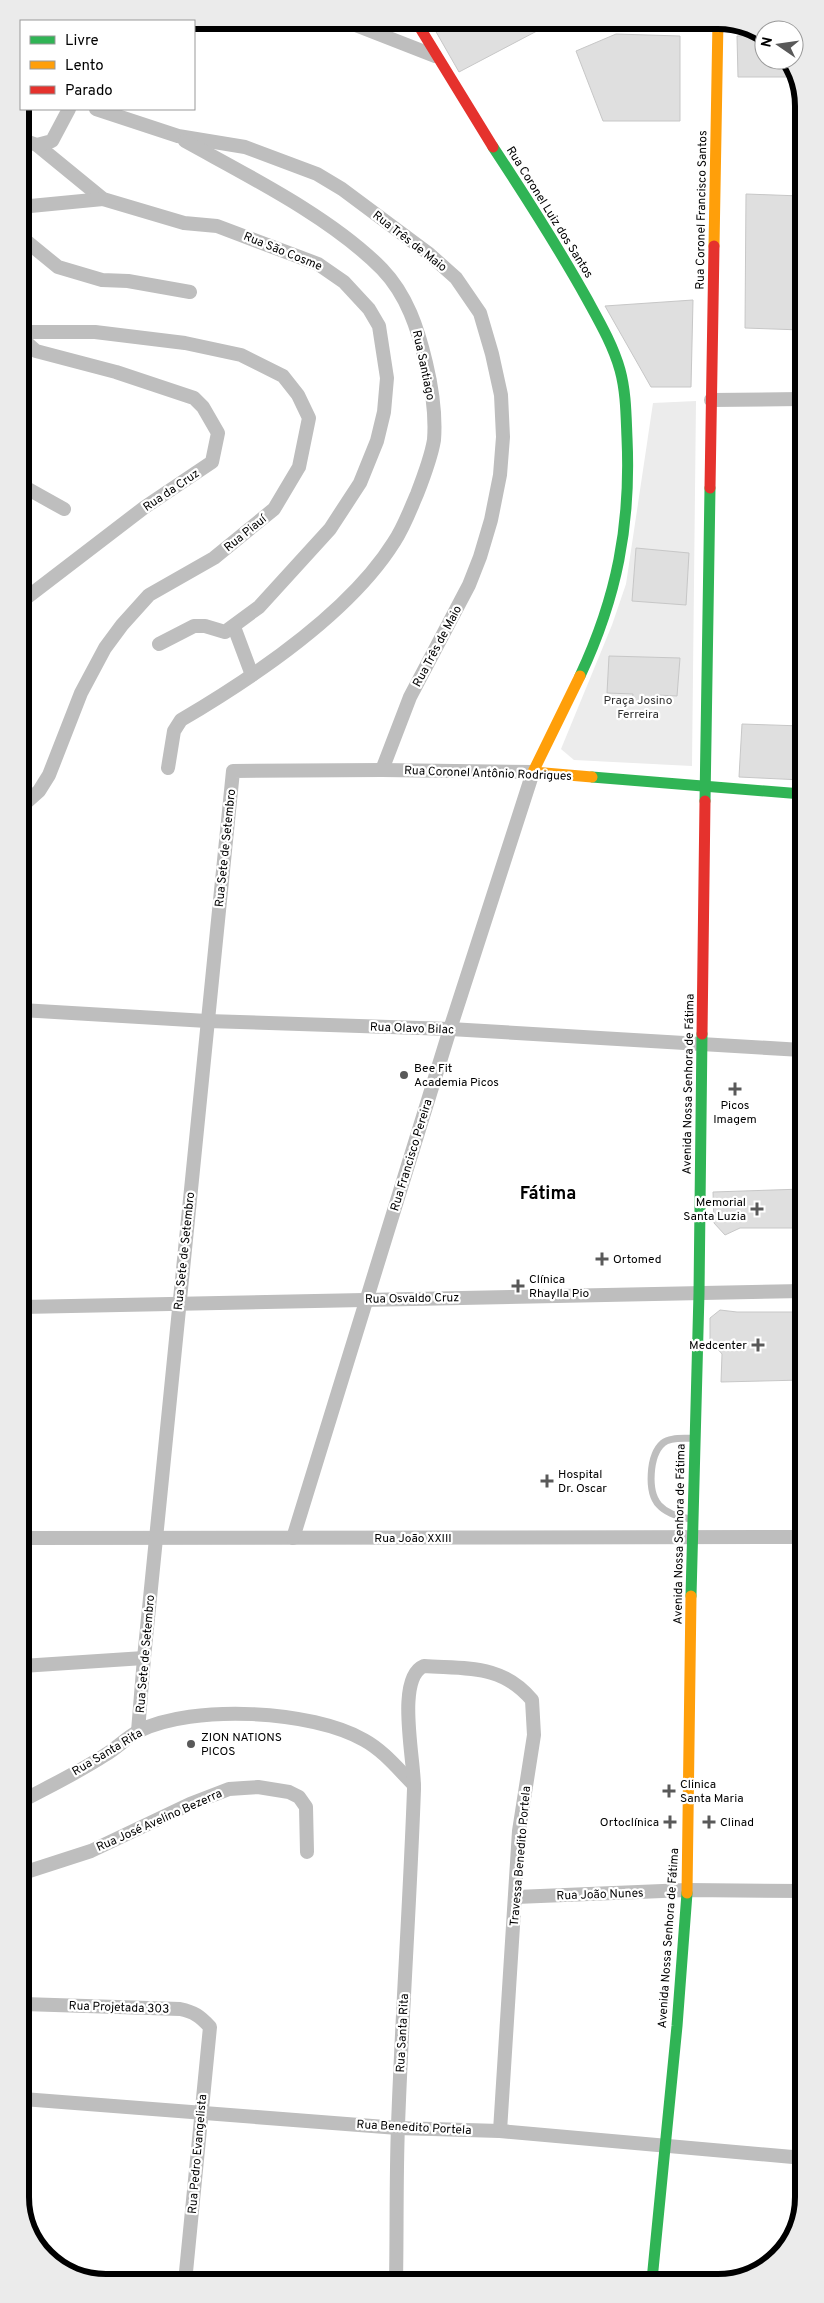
<svg xmlns="http://www.w3.org/2000/svg" width="824" height="2303" font-family="Overpass,sans-serif">
<style>
.green{fill:#ececec}
.building{fill:#dfdfdf;stroke:#c7c7c7}
.lines{fill:none;stroke-linecap:round;stroke-linejoin:round}
.lane{stroke:#bebebe;stroke-width:7}
.street{stroke:#bebebe;stroke-width:14}
.fast{stroke:#30b455;stroke-width:11}
.slow{stroke:#ff9f0a;stroke-width:11}
.jam{stroke:#e5322d;stroke-width:11}
.poi-dot{fill:#595959;stroke:#fff;stroke-width:2}
.labels{text-anchor:middle;stroke-width:4.5;stroke-linejoin:round;paint-order:stroke}
.street-label{font-size:12px;fill:#000;stroke:#fff}
.park-label{font-size:12px;fill:#333;stroke:#fff}
.poi-label{font-size:12px;fill:#000;stroke:#fff;text-anchor:start}
.district-label{font-size:18px;font-weight:bold;fill:#000;stroke:#fff}
.rim{fill:none;stroke:#000;stroke-width:6}
</style>
<rect width="100%" height="100%" fill="#fff"/>
<polygon class="green" points="696,401 692,766 574,760 561,749 612,625 626,584 653,403"/>
<g class="building">
<polygon points="554,22 459,72 431,23"/>
<polygon points="616,34 680,36 680,121 603,121 576,51"/>
<polygon points="761,35 764,37 764,60 787,60 797,77 738,77 737,36"/>
<polygon points="746,194 801,196 801,330 745,328"/>
<polygon points="693,300 691,387 651,387 605,306"/>
<polygon points="636,548 689,553 686,605 632,601"/>
<polygon points="609,656 680,658 677,696 657,695 657,701 632,701 633,694 607,693"/>
<polygon points="742,724 802,726 802,780 739,777"/>
<polygon points="803,1189 803,1228 740,1228 725,1235 714,1223 713,1192"/>
<polygon points="720,1310 737,1312 803,1312 803,1380 721,1382 722,1354 710,1340 710,1318"/>
</g>
<g class="lines">
<path class="lane" d="M690 1519C679 1517 667 1514 659 1505 647 1492 649 1455 663 1443 670 1437 684 1439 693 1438"/>
<g class="street">
<polyline points="353,24 435,56"/>
<polyline points="96,109 178,136 245,147 317,174 342,189 428,253 456,278 480,313 492,354 501,395 503,437 500,475 491,520 480,557 469,585 410,697 382,770"/>
<polyline points="20,139 37,145 103,199 184,223 217,226 318,264 344,282 369,309 379,326 387,378 384,412 377,441 360,483 330,529 259,607 225,632 205,626 194,626 159,644"/>
<polyline points="37,145 52,141 69,109"/>
<polyline points="20,207 103,199"/>
<polyline points="20,236 58,267 102,280 128,281 190,292"/>
<polyline points="20,332 95,332 185,343 241,355 283,376 298,395 309,418 299,467 274,509 214,558 149,595 122,625 105,648 81,693 49,775 39,791 21,807"/>
<polyline points="20,337 36,351 116,372 194,398 203,407 218,433 212,462 145,507 21,602"/>
<polyline points="711,400 801,399"/>
<polyline points="21,485 64,509"/>
<polyline points="234,627 252,675"/>
<path d="M168 768 174 731 181 720C254 677 349 614 394 542 404 527 410 510 417 494 424 476 431 458 434 440 436 414 432 388 426 363 418 329 407 295 382 269 331 217 248 176 185 141"/>
<polyline points="21,1010 207,1021 450,1029 802,1050"/>
<polyline points="22,1307 803,1291"/>
<polyline points="22,1538 803,1537"/>
<polyline points="22,1666 144,1658"/>
<polyline points="138,1731 144,1658 233,771 382,770 533,772 450,1029 293,1538"/>
<path d="M22 1801C50 1786 79 1772 105 1755 117 1748 127 1737 139 1731 193 1704 312 1710 364 1740 384 1751 398 1769 414 1785"/>
<polyline points="23,1873 91,1851 190,1804 229,1789 244,1788 258,1787 289,1792 299,1797 306,1807 307,1852"/>
<polyline points="516,1897 687,1890 804,1891"/>
<path d="M23 2004 180 2009C194 2012 200 2016 210 2027L185 2282"/>
<polyline points="23,2099 398,2128 500,2131 804,2158"/>
<path d="M396 2282C397 2230 396 2178 398 2126 402 2013 410 1901 414 1789 415 1762 395 1678 424 1666 467 1669 502 1664 532 1700L534 1735 519 1831 500 2131"/>
</g>
<g class="fast">
<path d="M493 147C526 197 558 247 587 299 599 321 613 345 620 370 626 392 626 415 627 438 631 525 617 597 580 676"/>
<polyline points="592,777 802,794"/>
<polyline points="705,801 710,488"/>
<polyline points="691,1596 699,1293 702,1034"/>
<polyline points="652,2280 677,2026 687,1893"/>
</g>
<g class="slow">
<polyline points="714,246 718,20"/>
<polyline points="580,676 533,772 592,777"/>
<polyline points="687,1893 691,1596"/>
</g>
<g class="jam">
<polyline points="417,23 493,147"/>
<polyline points="710,488 714,246"/>
<polyline points="702,1034 705,801"/>
</g>
</g>
<g class="poi-dot">
<circle cx="404" cy="1075" r="5"/>
<path d="M732.5 1081.5h5v5h5v5h-5v5h-5v-5h-5v-5h5z"/>
<path d="M754.5 1201.5h5v5h5v5h-5v5h-5v-5h-5v-5h5z"/>
<path d="M599.5 1251.5h5v5h5v5h-5v5h-5v-5h-5v-5h5z"/>
<path d="M515.5 1278.5h5v5h5v5h-5v5h-5v-5h-5v-5h5z"/>
<path d="M755.5 1337.5h5v5h5v5h-5v5h-5v-5h-5v-5h5z"/>
<path d="M544.5 1473.5h5v5h5v5h-5v5h-5v-5h-5v-5h5z"/>
<circle cx="191" cy="1744" r="5"/>
<path d="M666.5 1783.5h5v5h5v5h-5v5h-5v-5h-5v-5h5z"/>
<path d="M667.5 1814.5h5v5h5v5h-5v5h-5v-5h-5v-5h5z"/>
<path d="M706.5 1814.5h5v5h5v5h-5v5h-5v-5h-5v-5h5z"/>
</g>
<g class="labels">
<g class="street-label">
<text transform="translate(701 210) rotate(-89)" y="4">Rua Coronel Francisco Santos</text>
<text transform="translate(550 212) rotate(58)" y="4">Rua Coronel Luiz dos Santos</text>
<text transform="translate(410 241) rotate(38)" y="4">Rua Três de Maio</text>
<text transform="translate(283 251) rotate(22)" y="4">Rua São Cosme</text>
<text transform="translate(424 365) rotate(78)" y="4">Rua Santiago</text>
<text transform="translate(171 490) rotate(-34)" y="4">Rua da Cruz</text>
<text transform="translate(245 533) rotate(-39)" y="4">Rua Piauí</text>
<text transform="translate(437 646) rotate(-62)" y="4">Rua Três de Maio</text>
<text transform="translate(488 773) rotate(2)" y="4">Rua Coronel Antônio Rodrigues</text>
<text transform="translate(225 848) rotate(-84)" y="4">Rua Sete de Setembro</text>
<text transform="translate(412 1028) rotate(2)" y="4">Rua Olavo Bilac</text>
<text transform="translate(688 1084) rotate(-89)" y="4">Avenida Nossa Senhora de Fátima</text>
<text transform="translate(411 1155) rotate(-73)" y="4">Rua Francisco Pereira</text>
<text transform="translate(184 1251) rotate(-84)" y="4">Rua Sete de Setembro</text>
<text transform="translate(412 1298) rotate(-1)" y="4">Rua Osvaldo Cruz</text>
<text transform="translate(679 1534) rotate(-89)" y="4">Avenida Nossa Senhora de Fátima</text>
<text x="413" y="1542">Rua João XXIII</text>
<text transform="translate(145 1654) rotate(-85)" y="4">Rua Sete de Setembro</text>
<text transform="translate(107 1752) rotate(-31)" y="4">Rua Santa Rita</text>
<text transform="translate(159 1820) rotate(-24)" y="4">Rua José Avelino Bezerra</text>
<text transform="translate(520 1856) rotate(-85)" y="4">Travessa Benedito Portela</text>
<text transform="translate(600 1894) rotate(-2)" y="4">Rua João Nunes</text>
<text transform="translate(668 1938) rotate(-86)" y="4">Avenida Nossa Senhora de Fátima</text>
<text transform="translate(119 2007) rotate(2)" y="4">Rua Projetada 303</text>
<text transform="translate(402 2033) rotate(-87)" y="4">Rua Santa Rita</text>
<text transform="translate(414 2127) rotate(3)" y="4">Rua Benedito Portela</text>
<text transform="translate(197 2154) rotate(-85)" y="4">Rua Pedro Evangelista</text>
</g>
<g class="park-label">
<text x="638" y="704">Praça Josino<tspan x="638" dy="14">Ferreira</tspan></text>
</g>
<g class="poi-label">
<text x="414" y="1072">Bee Fit<tspan x="414" dy="14">Academia Picos</tspan></text>
<text x="735" y="1109" text-anchor="middle">Picos<tspan x="735" dy="14">Imagem</tspan></text>
<text x="746" y="1206" text-anchor="end">Memorial<tspan x="746" dy="14">Santa Luzia</tspan></text>
<text x="613" y="1263">Ortomed</text>
<text x="529" y="1283">Clínica<tspan x="529" dy="14">Rhaylla Pio</tspan></text>
<text x="747" y="1349" text-anchor="end">Medcenter</text>
<text x="558" y="1478">Hospital<tspan x="558" dy="14">Dr. Oscar</tspan></text>
<text x="201" y="1741">ZION NATIONS<tspan x="201" dy="14">PICOS</tspan></text>
<text x="680" y="1788">Clinica<tspan x="680" dy="14">Santa Maria</tspan></text>
<text x="659" y="1826" text-anchor="end">Ortoclínica</text>
<text x="720" y="1826">Clinad</text>
</g>
<g class="district-label">
<text x="548" y="1199">Fátima</text>
</g>
</g>
<path d="M0 0H824V2303H0ZM106 29H718A77 77 0 0 1 795 106V2197A77 77 0 0 1 718 2274H106A77 77 0 0 1 29 2197V106A77 77 0 0 1 106 29Z" fill="#ebebeb" fill-rule="evenodd"/>
<path class="rim" d="M106 29H718A77 77 0 0 1 795 106V2197A77 77 0 0 1 718 2274H106A77 77 0 0 1 29 2197V106A77 77 0 0 1 106 29Z"/>
<rect x="20" y="20" width="175" height="90" fill="#ffffff" stroke="#999999"/>
<rect x="30" y="36" width="25" height="8" fill="#30b455" stroke="#999999"/>
<text x="65" y="45" font-size="15" fill="#000000">Livre</text>
<rect x="30" y="61" width="25" height="8" fill="#ff9f0a" stroke="#999999"/>
<text x="65" y="70" font-size="15" fill="#000000">Lento</text>
<rect x="30" y="86" width="25" height="8" fill="#e5322d" stroke="#999999"/>
<text x="65" y="95" font-size="15" fill="#000000">Parado</text>
<g transform="translate(779 45) rotate(283)"><circle r="24" fill="#ffffff" stroke="#999999"/>
<path d="M0-4L9 19L0 12L-9 19Z" fill="#595959"/>
<text y="-8" font-size="14" font-weight="bold" text-anchor="middle" fill="#000000">N</text>
</g>
</svg>
